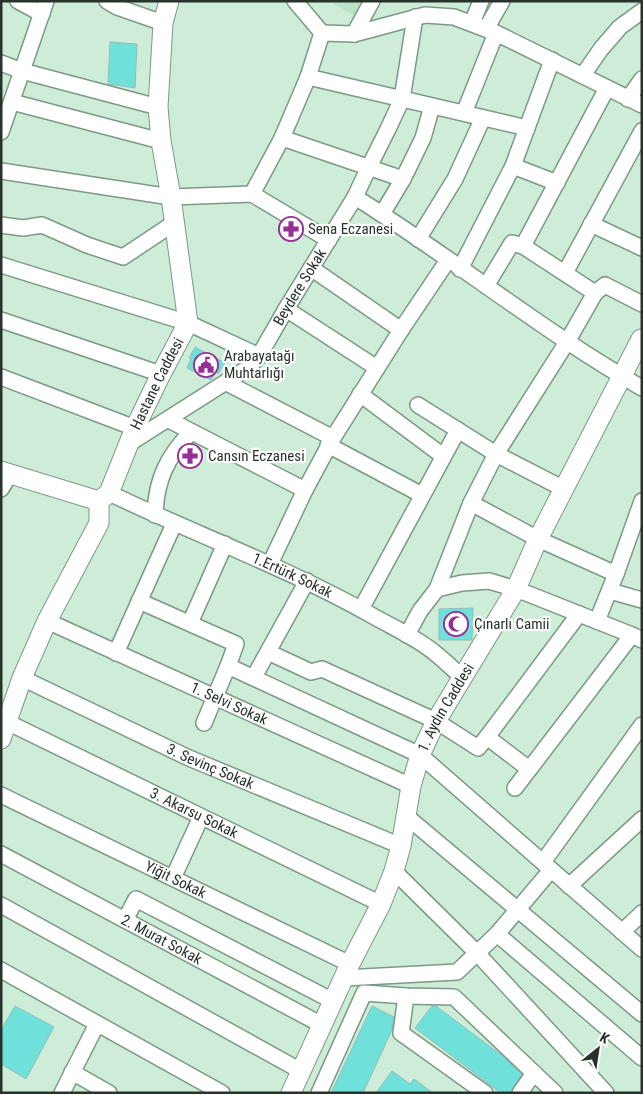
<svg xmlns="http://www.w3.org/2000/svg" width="643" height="1094" font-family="'Roboto Condensed',sans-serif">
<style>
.built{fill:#bce2c9}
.building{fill:#6fe1da;stroke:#94bcb9}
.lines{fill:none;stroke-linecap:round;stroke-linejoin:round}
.minor-casing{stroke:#7c9986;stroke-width:18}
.major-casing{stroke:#7c9986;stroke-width:21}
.minor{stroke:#fff;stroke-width:15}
.major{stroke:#fff;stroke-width:19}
.labels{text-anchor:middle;stroke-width:4.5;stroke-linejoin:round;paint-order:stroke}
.poi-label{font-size:15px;fill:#27332b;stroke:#fff;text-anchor:start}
.street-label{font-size:15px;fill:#27332b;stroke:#fff}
</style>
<rect width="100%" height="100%" fill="#ceedd8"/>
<polygon class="built" points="328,1 366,1 357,17"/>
<g class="building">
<polygon points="110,42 137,44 135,88 108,84"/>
<polygon points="195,347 225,363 218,374 216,372 211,380 187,368 191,359 189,358"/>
<polygon points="473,608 472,640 439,640 439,609"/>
<polygon points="15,1006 54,1027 26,1079 1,1064 1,1030"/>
<polygon points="372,1006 394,1017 392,1030 363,1093 331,1093"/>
<polygon points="432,1006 436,1006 500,1054 522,1074 511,1093 501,1093 415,1028"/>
<polygon points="392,1071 410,1084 414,1079 433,1093 376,1093"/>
</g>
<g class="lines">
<defs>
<g id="minor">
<polyline points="18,1 42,14"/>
<polyline points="107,1 117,7 163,23"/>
<polyline points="295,1 322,33"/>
<polyline points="472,23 481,1"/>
<polyline points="486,29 502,1"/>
<polyline points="322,33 354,34 425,15 454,17 496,33 642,105"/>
<polyline points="354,34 372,1"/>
<polyline points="1,63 22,71 158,107"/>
<polyline points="583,75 601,49 620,27 642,11"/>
<polyline points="308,77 527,128"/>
<polyline points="628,99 642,79"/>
<polyline points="12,102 161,141"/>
<polyline points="464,113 496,33"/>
<polyline points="1,132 46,1"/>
<polyline points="282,138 403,179"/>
<polyline points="513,166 557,183"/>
<polyline points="1,171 171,197 252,194 329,240"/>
<polyline points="252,194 282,138 308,77 322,33"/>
<path d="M355 197C453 258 542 331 642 388"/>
<polyline points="382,214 403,179 423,138 432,106"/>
<polyline points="591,224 642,248"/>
<polyline points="1,225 23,228 42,225 87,245 123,257 174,223"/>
<polyline points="418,239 455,179 483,118"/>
<polyline points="523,246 607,88"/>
<polyline points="1,265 188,323 259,356"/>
<polyline points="311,268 401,330"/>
<polyline points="460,269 513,166 552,60"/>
<polyline points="565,273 642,131"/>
<polyline points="486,286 512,243 523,246 595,293 605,285 642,304"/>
<polyline points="286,309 377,368"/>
<polyline points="1,320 161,374"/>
<polyline points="1,377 135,428"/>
<polyline points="227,383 333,438"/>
<polyline points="360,394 443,456"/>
<polyline points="418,405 496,454 564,489"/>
<polyline points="169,420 305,490"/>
<path id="s1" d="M130 443 248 368 259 356 286 309 355 197 369 167 388 129 402 99 415 17"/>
<polyline points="328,445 422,495"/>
<polyline points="1,489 10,474"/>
<path id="s2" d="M109 493C197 535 288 568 373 616 394 628 417 638 435 653 445 661 454 670 463 678"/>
<polyline points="471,503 538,539 616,574"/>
<path d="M155 515C156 480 167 457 191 432"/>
<polyline points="270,564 305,490 333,438 401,330 448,260"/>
<polyline points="437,589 471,503 496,454 567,342 595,293"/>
<polyline points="610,591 642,600"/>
<polyline points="139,601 236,644 228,666"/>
<polyline points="361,609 458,430"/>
<path id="s3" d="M47 621 411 786"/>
<polyline points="597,621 616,574 642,501"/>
<polyline points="190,623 225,544"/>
<polyline points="407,635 420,611 437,589 462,583 489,581 516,589 632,635 642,640"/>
<polyline points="268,652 311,672 322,669 436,721 478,748 487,737 529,769"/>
<polyline points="116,653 174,524"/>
<polyline points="254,677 307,581"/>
<path id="s4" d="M22 678 189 758 401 846"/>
<path id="s5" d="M7 722 381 904"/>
<polyline points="204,723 228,666 420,755 642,949"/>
<polyline points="487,737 579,614"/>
<polyline points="515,788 632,635"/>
<path id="s6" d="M1 795 350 964"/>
<polyline points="406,816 642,1014"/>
<path id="s7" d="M1 854 322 1025"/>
<polyline points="543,862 642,725"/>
<polyline points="394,871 477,953 606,1093"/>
<polyline points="173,878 201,817"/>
<polyline points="569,886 642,819"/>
<polyline points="1,905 301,1071"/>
<polyline points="125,920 136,899 333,1001"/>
<polyline points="622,932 642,913"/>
<polyline points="497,934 642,1058"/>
<polyline points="1,970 222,1093"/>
<polyline points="344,978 457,972 497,934 551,870"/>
<polyline points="406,996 401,1033 485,1093"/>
<polyline points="72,1072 109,1093"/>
<polyline points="62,1093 97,1024"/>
<polyline points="319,1093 364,993 406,996 454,997 555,1093"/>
<polyline points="520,1093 534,1073"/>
</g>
<g id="major">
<polyline points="1,471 99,501"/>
<path id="s8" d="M1 739 22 678 47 621 99 523V501L109 493 135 428 161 374 188 323 171 197 161 141 158 107 163 23 169 1"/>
<path id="s9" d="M291 1093 350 964 381 904 394 871 401 846 411 786 420 755 436 721 516 589 538 539 641 339"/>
</g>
</defs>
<use href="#minor" class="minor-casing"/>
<use href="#major" class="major-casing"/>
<use href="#minor" class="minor"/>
<use href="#major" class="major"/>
</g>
<defs>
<symbol id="pharmacy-ring" viewBox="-11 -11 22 22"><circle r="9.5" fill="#fff" stroke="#953096" stroke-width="1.5"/><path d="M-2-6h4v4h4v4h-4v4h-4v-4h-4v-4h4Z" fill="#953096"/></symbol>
<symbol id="civic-ring" viewBox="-11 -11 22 22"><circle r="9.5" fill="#fff" stroke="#953096" stroke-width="1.5"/><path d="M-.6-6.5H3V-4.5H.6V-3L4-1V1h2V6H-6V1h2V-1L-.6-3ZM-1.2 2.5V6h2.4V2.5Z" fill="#953096"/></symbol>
<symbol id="mosque-ring" viewBox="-11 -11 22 22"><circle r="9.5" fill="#fff" stroke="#953096" stroke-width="1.5"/><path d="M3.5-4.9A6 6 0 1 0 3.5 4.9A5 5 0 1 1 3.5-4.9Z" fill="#953096"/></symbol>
</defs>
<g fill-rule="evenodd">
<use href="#pharmacy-ring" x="277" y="215" width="28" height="28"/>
<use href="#civic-ring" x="192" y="351" width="28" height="28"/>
<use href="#pharmacy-ring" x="176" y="442" width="28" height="28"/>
<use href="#mosque-ring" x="442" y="610" width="28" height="28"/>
</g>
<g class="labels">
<g class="poi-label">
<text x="308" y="234">Sena Eczanesi</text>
<text x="224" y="361">Arabayatağı<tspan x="224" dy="17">Muhtarlığı</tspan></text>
<text x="208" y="461">Cansın Eczanesi</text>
<text x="474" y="629">Çınarlı Camii</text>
</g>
<g class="street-label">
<text dy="5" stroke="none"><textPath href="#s1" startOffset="236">Beydere Sokak</textPath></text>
<text dy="5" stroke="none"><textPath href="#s8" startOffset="392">Hastane Caddesi</textPath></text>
<text dy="5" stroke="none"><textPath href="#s2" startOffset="201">1.Ertürk Sokak</textPath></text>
<text dy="5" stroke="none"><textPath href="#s3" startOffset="200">1. Selvi Sokak</textPath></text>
<text dy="5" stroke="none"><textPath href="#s9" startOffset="418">1. Aydın Caddesi</textPath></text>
<text dy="5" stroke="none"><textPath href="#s4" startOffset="208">3. Sevinç Sokak</textPath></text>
<text dy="5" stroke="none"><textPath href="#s5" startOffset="208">3. Akarsu Sokak</textPath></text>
<text dy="5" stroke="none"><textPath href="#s6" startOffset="194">Yiğit Sokak</textPath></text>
<text dy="5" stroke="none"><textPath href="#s7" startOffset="182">2. Murat Sokak</textPath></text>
</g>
</g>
<rect width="643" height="1094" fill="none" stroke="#27332b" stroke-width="5"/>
<g transform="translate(598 1049) rotate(30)" stroke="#ffffff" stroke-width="4" paint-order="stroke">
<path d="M0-4L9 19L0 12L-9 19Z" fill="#27332b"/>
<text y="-8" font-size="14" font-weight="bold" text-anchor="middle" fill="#27332b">K</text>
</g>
</svg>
